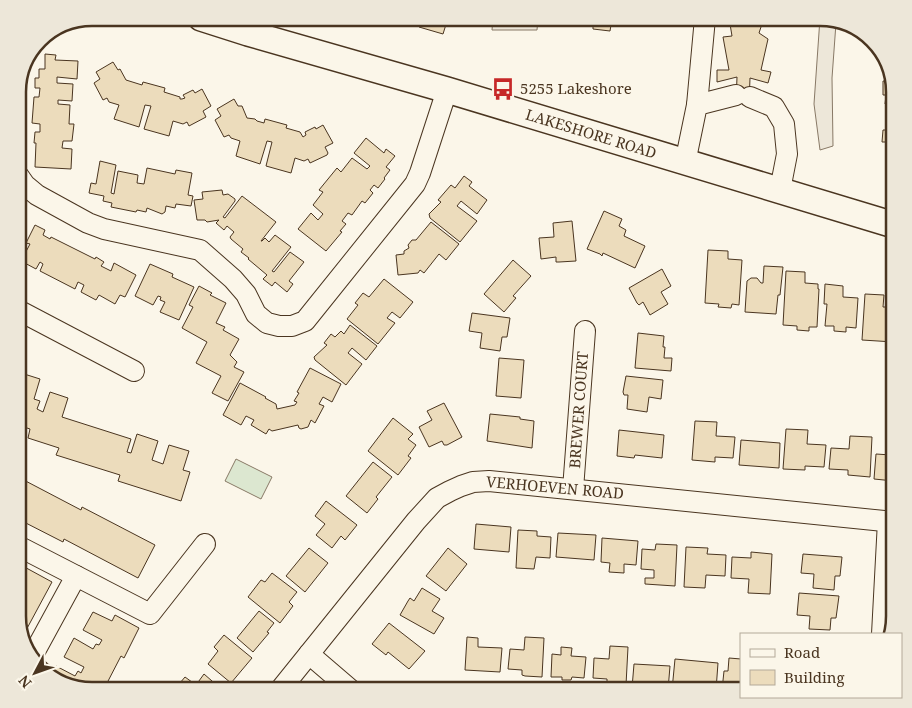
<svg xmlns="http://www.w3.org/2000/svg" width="912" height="708" font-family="'Noto Serif',serif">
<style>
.green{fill:#dce7d0;stroke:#887966}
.parking{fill:#ede7d9;stroke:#887966}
.building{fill:#ecdcbc;stroke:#4a3520}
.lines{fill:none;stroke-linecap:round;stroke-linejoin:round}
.minor-casing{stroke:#4a3520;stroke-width:22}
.major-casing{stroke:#4a3520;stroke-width:28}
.minor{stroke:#fbf6e9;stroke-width:20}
.major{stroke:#fbf6e9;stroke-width:25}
.labels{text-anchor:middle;stroke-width:4;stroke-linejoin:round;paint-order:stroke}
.poi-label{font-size:15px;fill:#4a3520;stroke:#fbf6e9;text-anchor:start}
.street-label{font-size:15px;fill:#4a3520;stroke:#fbf6e9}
.rim{fill:none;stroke:#4a3520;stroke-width:2.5}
</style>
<rect width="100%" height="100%" fill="#fbf6e9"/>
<polygon class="green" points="236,459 272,477 261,499 225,481"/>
<g class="parking">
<polygon points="493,18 538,18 537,30 492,30"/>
<polygon points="820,18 836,23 832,78 833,146 820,150 814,104"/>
</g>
<g class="building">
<polygon points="421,18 448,18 443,34 419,27"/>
<polygon points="576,18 628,18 628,26 611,25 610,31 593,29 593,23 576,22"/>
<polygon points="729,18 764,18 759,33 768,39 761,70 771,72 768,83 750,78 749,104 736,103 737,77 717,82 717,70 729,70 723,37 732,36"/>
<polygon points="45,54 56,55 55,60 78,61 77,79 57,77 57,83 73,84 72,101 58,100 58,104 70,105 69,124 74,124 72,141 63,141 62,148 72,149 71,169 35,167 36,143 34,143 35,132 40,132 40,124 32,123 34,97 39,97 40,88 35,88 35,78 39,78 39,69 45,69"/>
<polygon points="113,62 118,70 120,69 126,80 142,85 143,82 165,88 164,92 180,97 180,99 182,99 185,98 183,95 193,90 195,93 202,89 211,106 203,111 206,117 189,126 187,122 183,124 173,121 169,136 144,129 151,106 145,105 139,127 114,119 119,105 109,102 107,98 103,100 94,83 100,79 96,72"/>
<polygon points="888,62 895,92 894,142 882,142 883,130 886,130 888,107 885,104 886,95 883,95 883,81 887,81"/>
<polygon points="234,99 238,106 242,106 247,118 255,119 257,121 264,123 265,119 287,125 286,128 300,132 303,137 306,135 305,132 315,127 316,129 323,125 333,143 325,147 328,153 327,155 310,163 308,159 304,161 295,158 291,173 266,166 272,142 267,141 260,164 236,156 240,141 231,138 229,135 224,137 215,120 221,116 217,109"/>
<polygon points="366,138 384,153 386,149 395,156 386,167 390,170 384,178 385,179 378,188 374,185 370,190 373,193 365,203 362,201 352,215 348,213 342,221 346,224 340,231 342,232 326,251 298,229 311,213 318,220 323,214 313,205 323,192 319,190 337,168 341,172 352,158 367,169 370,166 354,153"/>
<polygon points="100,161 116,165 111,193 114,194 118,171 138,175 137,183 144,184 147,168 175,174 176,170 192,173 188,195 193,196 191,206 176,204 175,208 166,206 165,212 162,214 147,208 146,212 137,210 136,212 111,207 112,203 103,201 104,196 89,193 91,183 96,184"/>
<polygon points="464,176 472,182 469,186 487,200 477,214 461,201 457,206 477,221 460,242 430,218 429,214 441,202 438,200 451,185 455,188"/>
<polygon points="222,190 223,195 228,194 235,199 235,201 223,217 225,218 242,196 276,222 261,241 262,241 265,238 269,242 275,235 291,247 272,271 274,272 290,252 304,262 289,281 293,284 287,292 275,282 272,286 263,279 267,275 248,259 249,258 241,252 243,249 231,239 230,237 234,232 227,226 224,230 216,223 219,220 207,222 205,220 197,220 194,200 203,199 202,192"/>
<polygon points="604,211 622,219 619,226 626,230 624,236 645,246 635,268 603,253 602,256 600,254 587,249"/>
<polygon points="572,221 576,261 559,262 556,262 556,257 541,259 539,238 554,237 553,223"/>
<polygon points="431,222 459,244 446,260 439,254 424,273 420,270 418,273 398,275 396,255 404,254 404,251 409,248 408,245 412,240 416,240"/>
<polygon points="35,225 45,230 43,235 50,239 51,237 95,259 96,257 104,262 101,266 111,271 114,263 136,275 125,297 120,295 115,304 99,295 96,300 81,292 84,285 78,282 75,289 40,271 43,264 40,262 36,269 21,261 30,244 26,243"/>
<polygon points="708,250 728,251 728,259 742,260 739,305 732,304 731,308 718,307 719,304 705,303"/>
<polygon points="513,260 531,276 513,296 516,298 504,312 484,294"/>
<polygon points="150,264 173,274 172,277 194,287 179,320 160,312 165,302 160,300 161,297 158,296 153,305 135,296"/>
<polygon points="764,266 783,267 780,295 778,295 776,314 745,312 747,281 751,278 757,278 761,283 763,283"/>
<polygon points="662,269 671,286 661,292 668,304 650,315 643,302 639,305 637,303 629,288"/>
<polygon points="786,271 805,272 805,283 818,284 818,289 819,289 817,327 809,327 809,331 797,330 797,326 783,325"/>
<polygon points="384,279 413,302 400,318 392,312 387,318 395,323 378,344 347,319 358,305 355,303 363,293 369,297"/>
<polygon points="825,284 843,286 843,297 858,298 856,328 846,327 846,332 834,331 834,326 825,326 827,304 824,304"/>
<polygon points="199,286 212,293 210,295 226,303 216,323 225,327 223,330 239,339 230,355 237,362 234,367 244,372 228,401 212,393 221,376 196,363 207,342 182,328 193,307 189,305"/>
<polygon points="865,294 884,295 883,307 894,307 894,342 862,340"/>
<polygon points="472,313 510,318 507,337 502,337 500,351 480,348 482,333 469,331"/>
<polygon points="350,325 377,346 366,360 352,348 348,353 362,364 346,385 315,360 314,357 327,345 324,343 331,334 335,337 341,331 344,334"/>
<polygon points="638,333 664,336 663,347 665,347 664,358 672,358 671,371 635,368"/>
<polygon points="499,358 524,360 521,398 496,396"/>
<polygon points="310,368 341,384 332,402 323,397 319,404 324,406 315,423 311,420 308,427 301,429 299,428 298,425 272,431 269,429 266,434 251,425 254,420 246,416 241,425 223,415 240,383 266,397 265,398 276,404 277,409 295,405 297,402 294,401 299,393 297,392"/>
<polygon points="21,373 40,379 34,399 40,401 37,409 43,412 50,392 68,398 62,417 131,439 127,452 131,453 137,434 158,441 152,460 163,464 169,445 189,451 183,470 190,472 181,501 118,481 120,475 56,455 59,448 28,438 30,429 18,425 18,383"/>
<polygon points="626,376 663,380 661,399 649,397 647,412 627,409 628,395 624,395 623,392"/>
<polygon points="444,403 462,437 447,445 444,445 442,441 429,447 419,427 432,420 427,411"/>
<polygon points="490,414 520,417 520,419 534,421 532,448 487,441"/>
<polygon points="393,418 413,434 408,439 416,445 408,456 411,458 398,475 368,451"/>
<polygon points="695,421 717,422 716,436 735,437 733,458 715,457 715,462 692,460"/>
<polygon points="786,429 808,430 807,444 826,445 824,467 805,466 805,470 783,469"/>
<polygon points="619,430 664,435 662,458 635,455 634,458 617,456"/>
<polygon points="850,436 872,437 870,477 848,475 848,470 829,469 831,448 849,449"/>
<polygon points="741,440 780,443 779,468 739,465"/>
<polygon points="892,444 894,445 894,481 874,479 876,454 891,455"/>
<polygon points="373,462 392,477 376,497 378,499 367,513 346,496"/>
<polygon points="18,477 81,510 82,507 155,545 138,578 64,539 63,542 18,519"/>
<polygon points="326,501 357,525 345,540 341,536 332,548 316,535 325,524 315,516"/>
<polygon points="476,524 511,527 509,552 474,549"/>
<polygon points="518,530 537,531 537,536 551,537 550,558 536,557 534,569 516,568"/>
<polygon points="558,533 596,535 594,560 556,557"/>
<polygon points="602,538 638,541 636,565 624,564 624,573 609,572 610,563 601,562"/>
<polygon points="656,544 677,545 675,586 645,584 645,578 654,578 654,570 641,569 642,549 655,550"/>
<polygon points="686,547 708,548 707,554 726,555 725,576 706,575 705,588 684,587"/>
<polygon points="309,548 328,563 305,592 286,576"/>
<polygon points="448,548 467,564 446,591 426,576"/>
<polygon points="751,552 772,554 770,594 748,593 749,579 731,578 732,557 751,558"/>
<polygon points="803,554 842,557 840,576 835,576 834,590 813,588 814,574 801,573"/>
<polygon points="19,564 52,582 24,634 18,621 18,566"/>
<polygon points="272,573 297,592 289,602 293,606 280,623 248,597 261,580 265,582"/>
<polygon points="422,588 440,599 432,611 444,618 434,634 400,615 408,601 410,598 414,601"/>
<polygon points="799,593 839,596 836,618 831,618 830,630 809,629 810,616 797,615"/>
<polygon points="259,611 274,623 267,632 269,633 253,652 237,638"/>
<polygon points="93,612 112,621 115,615 139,628 124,658 121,656 106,685 103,684 99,690 92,690 51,675 56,666 75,676 78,671 81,673 84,667 64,657 74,638 93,649 96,644 99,645 102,640 83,630"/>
<polygon points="389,623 425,651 409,669 388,652 386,655 372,644"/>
<polygon points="224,635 252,658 231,683 208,664 218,651 214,647"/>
<polygon points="467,637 478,638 478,647 502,648 500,672 465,670"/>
<polygon points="525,637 544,638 542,677 525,676 522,675 522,670 508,669 510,649 524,650"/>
<polygon points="610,646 628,647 626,685 607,684 607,679 593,678 594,658 609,659"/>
<polygon points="561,647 572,648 571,656 586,657 584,678 572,677 571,680 562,680 562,677 551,677 552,654 561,655"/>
<polygon points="729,658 741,659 741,690 722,690 724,671 728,671"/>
<polygon points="675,659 718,663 716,690 672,690"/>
<polygon points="634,664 670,666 668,690 632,688"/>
<polygon points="204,674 220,688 218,690 174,690 185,677 196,685"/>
</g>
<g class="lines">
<defs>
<g id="minor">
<polyline points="750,97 774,107 784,124 787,154 780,190"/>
<polyline points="697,105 705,18"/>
<polyline points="685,163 697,105 736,95"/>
<polyline points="18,175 25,185 37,195 88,223 104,229 200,250 233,279 246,294 256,314 267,323 279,326 292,326 305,321 415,184 420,173 447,90"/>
<polyline points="18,310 134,371"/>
<polyline points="573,489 585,331"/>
<polyline points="18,546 150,614 205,544"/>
<polyline points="882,634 888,521"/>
<polyline points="34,653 76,576"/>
<polyline points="309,654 351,690"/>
<polyline points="280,690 416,521 437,498 450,491 461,486 473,482 489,481 894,522"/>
</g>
<polyline id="major" points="201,18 248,33 447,90 894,225"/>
</defs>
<use href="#minor" class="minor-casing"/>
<use href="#major" class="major-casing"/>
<use href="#minor" class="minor"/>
<use href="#major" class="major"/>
</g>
<defs>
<symbol id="bus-bare" viewBox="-9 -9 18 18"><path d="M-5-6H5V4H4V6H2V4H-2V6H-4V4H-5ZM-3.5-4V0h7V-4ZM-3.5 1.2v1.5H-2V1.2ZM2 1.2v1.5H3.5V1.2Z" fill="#c62828" stroke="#fbf6e9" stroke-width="2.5" paint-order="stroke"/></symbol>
</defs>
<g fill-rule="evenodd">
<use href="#bus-bare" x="487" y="73" width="32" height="32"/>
</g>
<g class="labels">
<g class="poi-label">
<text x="520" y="94">5255 Lakeshore</text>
</g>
<g class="street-label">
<text transform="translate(591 134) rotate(17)" y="5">LAKESHORE ROAD</text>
<text transform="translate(579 410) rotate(-86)" y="5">BREWER COURT</text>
<text transform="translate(555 488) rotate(5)" y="5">VERHOEVEN ROAD</text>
</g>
</g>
<path d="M0 0H912V708H0ZM92 26H820A66 66 0 0 1 886 92V616A66 66 0 0 1 820 682H92A66 66 0 0 1 26 616V92A66 66 0 0 1 92 26Z" fill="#ede7d9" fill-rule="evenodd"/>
<path class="rim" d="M92 26H820A66 66 0 0 1 886 92V616A66 66 0 0 1 820 682H92A66 66 0 0 1 26 616V92A66 66 0 0 1 92 26Z"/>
<rect x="740" y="633" width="162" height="65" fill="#fbf6e9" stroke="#b4a999"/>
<rect x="750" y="649" width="25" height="8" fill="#fbf6e9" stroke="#b4a999"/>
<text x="784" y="658" font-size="15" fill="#4a3520">Road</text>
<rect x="750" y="670" width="25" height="15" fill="#ecdcbc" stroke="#b4a999"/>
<text x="784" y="683" font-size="15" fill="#4a3520">Building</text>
<g transform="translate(35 673) rotate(229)" stroke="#fbf6e9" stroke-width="4" paint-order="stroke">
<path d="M0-4L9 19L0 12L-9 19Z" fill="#4a3520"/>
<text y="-8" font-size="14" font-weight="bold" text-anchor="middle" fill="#4a3520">N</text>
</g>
</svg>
